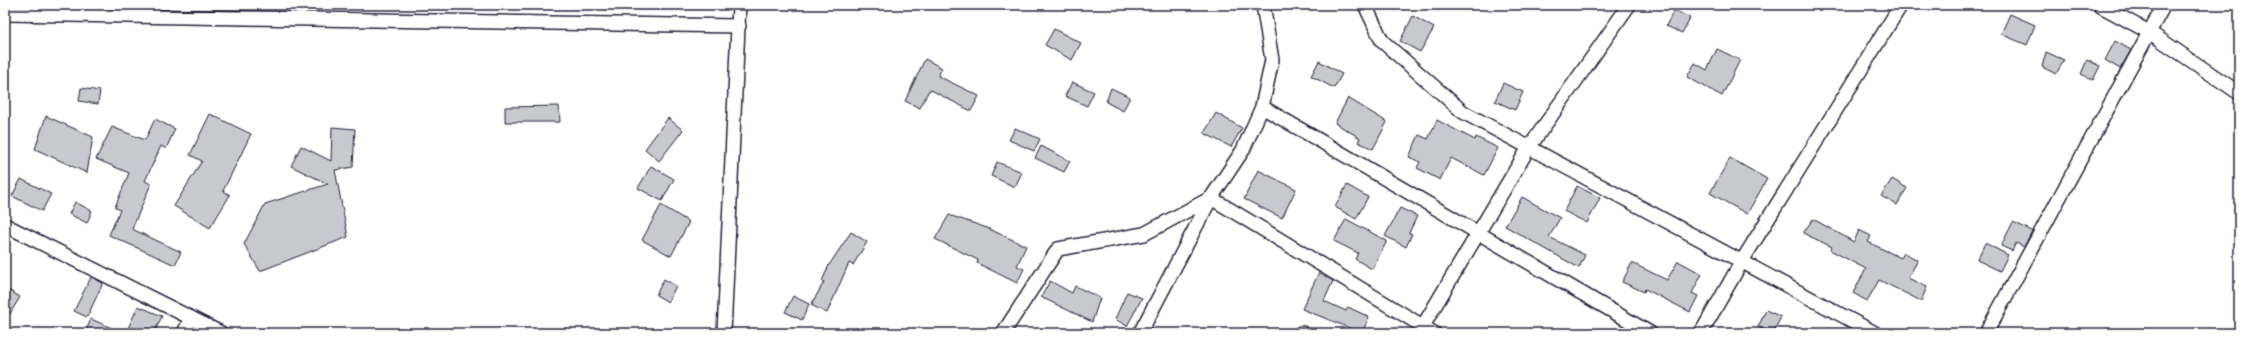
<svg xmlns="http://www.w3.org/2000/svg" width="2244" height="338" font-family="Mynerve,sans-serif">
<style>
.building{fill:#c8c8cf;stroke:#22223b}
.lines{fill:none;stroke-linecap:round;stroke-linejoin:round}
.street-casing{stroke:#22223b;stroke-width:16}
.street{stroke:#fff;stroke-width:13}
</style>
<rect width="100%" height="100%" fill="#fff"/>
<filter id="ink" filterUnits="userSpaceOnUse"><feTurbulence type="fractalNoise" baseFrequency=".025" numOctaves="2"/><feDisplacementMap in="SourceGraphic" scale="8" xChannelSelector="R" yChannelSelector="G"/><feConvolveMatrix kernelMatrix="1 2 1 2 8 2 1 2 1" color-interpolation-filters="sRGB"/></filter>
<g filter="url(#ink)">
<g class="building">
<polygon points="1674,10 1690,18 1682,33 1666,26"/>
<polygon points="2010,14 2035,25 2027,45 2001,34"/>
<polygon points="1413,16 1434,28 1420,52 1400,41"/>
<polygon points="1054,29 1081,43 1072,60 1045,45"/>
<polygon points="2115,41 2131,50 2120,69 2105,60"/>
<polygon points="1717,49 1740,60 1722,96 1687,77 1695,63 1707,70"/>
<polygon points="2046,52 2064,60 2056,74 2042,67"/>
<polygon points="925,59 942,68 938,76 979,96 971,111 931,90 929,90 920,108 905,101"/>
<polygon points="2087,60 2100,66 2093,80 2081,74"/>
<polygon points="1319,61 1342,74 1334,88 1311,76"/>
<polygon points="1072,82 1094,92 1087,106 1065,96"/>
<polygon points="1503,83 1523,92 1515,110 1495,101"/>
<polygon points="81,88 100,91 98,104 79,101"/>
<polygon points="1111,88 1130,97 1123,111 1106,102"/>
<polygon points="1348,98 1387,122 1373,149 1358,142 1360,138 1335,123"/>
<polygon points="559,106 560,122 505,122 505,107"/>
<polygon points="1216,113 1242,128 1231,147 1204,133"/>
<polygon points="210,114 251,134 223,191 230,195 210,228 174,206 202,161 190,155"/>
<polygon points="46,116 93,137 87,173 35,149"/>
<polygon points="668,118 683,130 659,161 645,149"/>
<polygon points="155,119 175,129 166,149 161,146 145,181 151,184 132,229 181,252 175,265 109,235 120,210 115,207 129,173 96,159 112,127 145,140"/>
<polygon points="1437,120 1475,140 1476,137 1498,148 1484,175 1451,158 1440,180 1417,168 1420,162 1409,157 1419,135 1428,139"/>
<polygon points="332,127 355,129 353,167 335,170 348,237 260,271 244,244 265,204 328,184 291,166 301,146 331,161"/>
<polygon points="1015,128 1040,139 1034,151 1009,140"/>
<polygon points="1041,146 1070,161 1064,172 1035,158"/>
<polygon points="1730,158 1767,179 1747,214 1710,193"/>
<polygon points="997,162 1022,172 1015,187 991,176"/>
<polygon points="651,166 674,179 662,201 638,188"/>
<polygon points="1258,170 1296,189 1282,218 1244,199"/>
<polygon points="21,179 51,194 42,211 12,196"/>
<polygon points="1892,179 1907,188 1897,205 1881,196"/>
<polygon points="1347,185 1368,197 1356,219 1335,207"/>
<polygon points="1577,186 1600,198 1587,223 1564,211"/>
<polygon points="1522,197 1560,218 1549,237 1585,255 1579,268 1505,226"/>
<polygon points="75,202 92,211 87,223 69,214"/>
<polygon points="661,205 689,222 671,256 642,240"/>
<polygon points="1400,208 1417,216 1409,233 1412,234 1406,247 1385,236"/>
<polygon points="949,215 987,228 1026,246 1017,266 1024,269 1017,283 977,263 978,260 935,239"/>
<polygon points="1346,219 1387,241 1372,269 1355,259 1358,253 1334,241"/>
<polygon points="1813,219 1854,242 1859,230 1871,236 1868,242 1901,258 1904,253 1918,260 1908,278 1927,287 1921,301 1879,280 1867,301 1853,293 1866,269 1830,250 1832,247 1803,233"/>
<polygon points="2013,222 2032,231 2024,247 2016,243 2012,251 2001,246"/>
<polygon points="851,232 867,242 853,265 849,263 827,313 811,305 824,282 822,281 829,265"/>
<polygon points="1985,243 2008,255 2000,271 1977,260"/>
<polygon points="1678,261 1702,274 1692,293 1698,296 1690,312 1645,289 1644,292 1622,282 1632,263 1667,280"/>
<polygon points="1319,272 1333,281 1324,301 1346,311 1348,307 1369,317 1362,333 1302,309"/>
<polygon points="91,277 103,283 87,317 74,311"/>
<polygon points="664,279 676,286 668,302 656,295"/>
<polygon points="1050,281 1072,293 1075,286 1100,298 1092,322 1041,297"/>
<polygon points="5,288 20,297 5,322"/>
<polygon points="1127,292 1142,298 1127,326 1115,319"/>
<polygon points="793,296 809,304 802,320 785,312"/>
<polygon points="138,306 162,316 154,333 126,333"/>
<polygon points="1766,310 1781,317 1773,333 1758,327"/>
<polygon points="91,319 123,333 85,333"/>
</g>
<g class="lines">
<defs>
<g id="street">
<polyline points="1365,5 1382,41 1463,112 1875,333"/>
<polyline points="2099,5 2149,32 2239,93"/>
<polyline points="5,14 739,26"/>
<polyline points="1262,107 1650,333"/>
<polyline points="5,225 221,333"/>
<polyline points="1423,326 1528,149 1629,5"/>
<polyline points="184,333 191,318"/>
<polyline points="724,333 739,5"/>
<polyline points="1003,333 1058,249 1144,234 1211,198 1243,150 1262,107 1272,60 1263,5"/>
<polyline points="1140,333 1211,198 1434,333"/>
<polyline points="1301,333 1302,333"/>
<polyline points="1701,333 1742,261 1901,5"/>
<polyline points="1986,333 2164,5"/>
</g>
</defs>
<use href="#street" class="street-casing"/>
<use href="#street" class="street"/>
</g>
</g>
<rect width="2244" height="338" fill="none" stroke="#fff" stroke-width="20"/>
<rect x="10" y="10" width="2224" height="318" fill="none" stroke="#22223b" stroke-width="1.5" filter="url(#ink)"/>
</svg>
